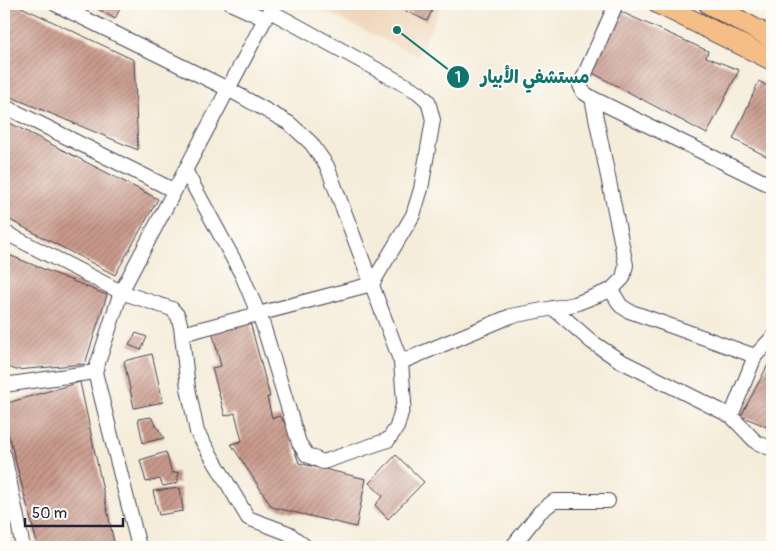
<svg xmlns="http://www.w3.org/2000/svg" width="776" height="551" font-family="Pangolin,'Playpen Sans Arabic',sans-serif">
<style>
.built{fill:#efd6bb}
.building{fill:url(#building-hatch)}
.lines{fill:none;stroke-linecap:round;stroke-linejoin:round}
.minor-casing{stroke:#424053;stroke-width:16}
.highway-casing{stroke:#424053;stroke-width:22}
.minor{stroke:#fff;stroke-width:14}
.highway{stroke:#f6be87;stroke-width:20}
.leader{fill:none;stroke:#0f766e;stroke-width:2}
.callout-dot{fill:#0f766e;stroke:#fdfcf7;stroke-width:2}
.mark-label{font-size:15px;text-anchor:middle;font-weight:bold;fill:#fff}
.callout-label{font-size:18px;text-anchor:middle;font-weight:bold;fill:#0f766e;stroke:#fdfcf7;stroke-width:4;stroke-linejoin:round;paint-order:stroke}
</style>
<defs>
<pattern id="building-hatch" width="6" height="6" patternUnits="userSpaceOnUse" patternTransform="scale(1.25)"><rect width="6" height="6" fill="#c99a8b"/><path d="M-1 1l2-2M0 6l6-6M5 7l2-2" fill="none" stroke="#a37d73"/></pattern>
</defs>
<rect width="100%" height="100%" fill="#fdfcf7"/>
<filter id="ink" filterUnits="userSpaceOnUse"><feTurbulence type="fractalNoise" baseFrequency=".02" numOctaves="2"/><feDisplacementMap in="SourceGraphic" scale="10" xChannelSelector="R" yChannelSelector="G"/><feConvolveMatrix kernelMatrix="1 2 1 2 8 2 1 2 1" color-interpolation-filters="sRGB"/></filter>
<filter id="wash" filterUnits="userSpaceOnUse"><feTurbulence type="fractalNoise" baseFrequency=".0096" numOctaves="4" result="noise"/><feDisplacementMap in="SourceGraphic" scale="20" xChannelSelector="R" yChannelSelector="G"/><feGaussianBlur stdDeviation="1.12" result="paint"/><feColorMatrix in="noise" values="0 0 0 0 0 0 0 0 0 0 0 0 0 0 0 0 0 1.4 0 .05"/><feComposite in="paint" operator="in"/></filter>
<g filter="url(#wash)">
<rect width="100%" height="100%" fill="#f5ecd9"/>
<polygon class="built" points="309,4 442,4 418,56"/>
<g id="blocks">
<g class="building">
<polygon points="4,4 15,4 134,60 138,150 4,94"/>
<polygon points="90,4 122,4 115,19"/>
<polygon points="391,4 435,4 427,21"/>
<polygon points="617,10 708,51 706,57 739,70 707,134 589,71"/>
<polygon points="759,81 772,89 772,159 733,139"/>
<polygon points="4,120 158,199 115,275 4,217"/>
<polygon points="4,253 107,295 85,364 16,370 4,365"/>
<polygon points="250,322 270,397 267,397 272,418 280,416 286,425 299,463 366,479 356,527 272,507 231,444 242,441 235,413 225,416 212,368 221,366 212,331"/>
<polygon points="136,333 147,337 141,350 129,345"/>
<polygon points="152,354 163,402 134,408 124,361"/>
<polygon points="772,357 772,429 741,416"/>
<polygon points="80,382 115,547 38,547 4,417 4,404"/>
<polygon points="151,417 164,438 143,443 138,419"/>
<polygon points="166,452 172,473 178,472 178,483 163,486 160,479 146,482 140,460"/>
<polygon points="396,455 424,482 388,519 375,505 383,496 369,483"/>
<polygon points="180,488 183,511 159,515 153,491"/>
</g>
</g>
</g>
<g filter="url(#ink)">
<use href="#blocks" fill-opacity="0" stroke="#424053" stroke-width="1"/>
<g class="lines">
<defs>
<g id="minor">
<polyline points="55,4 228,89 289,123 311,143 327,166 401,362 404,402 397,427 388,440 323,462 307,455 299,443 263,325 242,275 185,170"/>
<polyline points="232,4 265,19"/>
<polyline points="592,98 772,186"/>
<polyline points="4,106 173,190"/>
<polyline points="4,232 121,292 172,309 178,316 181,327 188,388 197,432 248,518 288,533 306,547"/>
<polyline points="611,290 621,306 629,311 755,356"/>
<polyline points="553,308 592,342 619,360 731,416 756,442 772,449"/>
<polyline points="182,334 372,284 413,215 421,189 433,120 428,101 418,92 270,11"/>
<polyline points="401,362 511,316 575,304 611,290 623,278 626,265 592,98 583,92 580,85 616,4"/>
<polyline points="4,385 95,372"/>
<polyline points="731,416 755,356 772,338"/>
<polyline points="4,455 23,547"/>
<polyline points="139,547 95,372 121,292 273,4"/>
<polyline points="512,547 540,512 554,501 608,501"/>
</g>
<g id="highway">
<polyline points="659,4 772,60"/>
<polyline points="709,4 772,38"/>
</g>
</defs>
<use href="#minor" class="minor-casing"/>
<use href="#highway" class="highway-casing"/>
<use href="#minor" class="minor"/>
<use href="#highway" class="highway"/>
</g>
</g>
<path class="leader" d="M397 30L458 77"/>
<g class="callout-dot">
<circle cx="397" cy="30" r="5"/>
<circle cx="458" cy="77" r="12"/>
</g>
<g class="mark-label">
<text x="458" y="82">1</text>
</g>
<g class="callout-label">
<text x="535" y="83">مستشفي الأبيار</text>
</g>
<rect width="776" height="551" fill="none" stroke="#fdfcf7" stroke-width="20"/>
<path d="M25 518v8h98v-8" fill="none" stroke="#22223b" stroke-width="2.5"/>
<text x="32" y="518" font-size="15" fill="#22223b" stroke="#fdfcf7" stroke-width="4" paint-order="stroke">50 m</text>
</svg>
